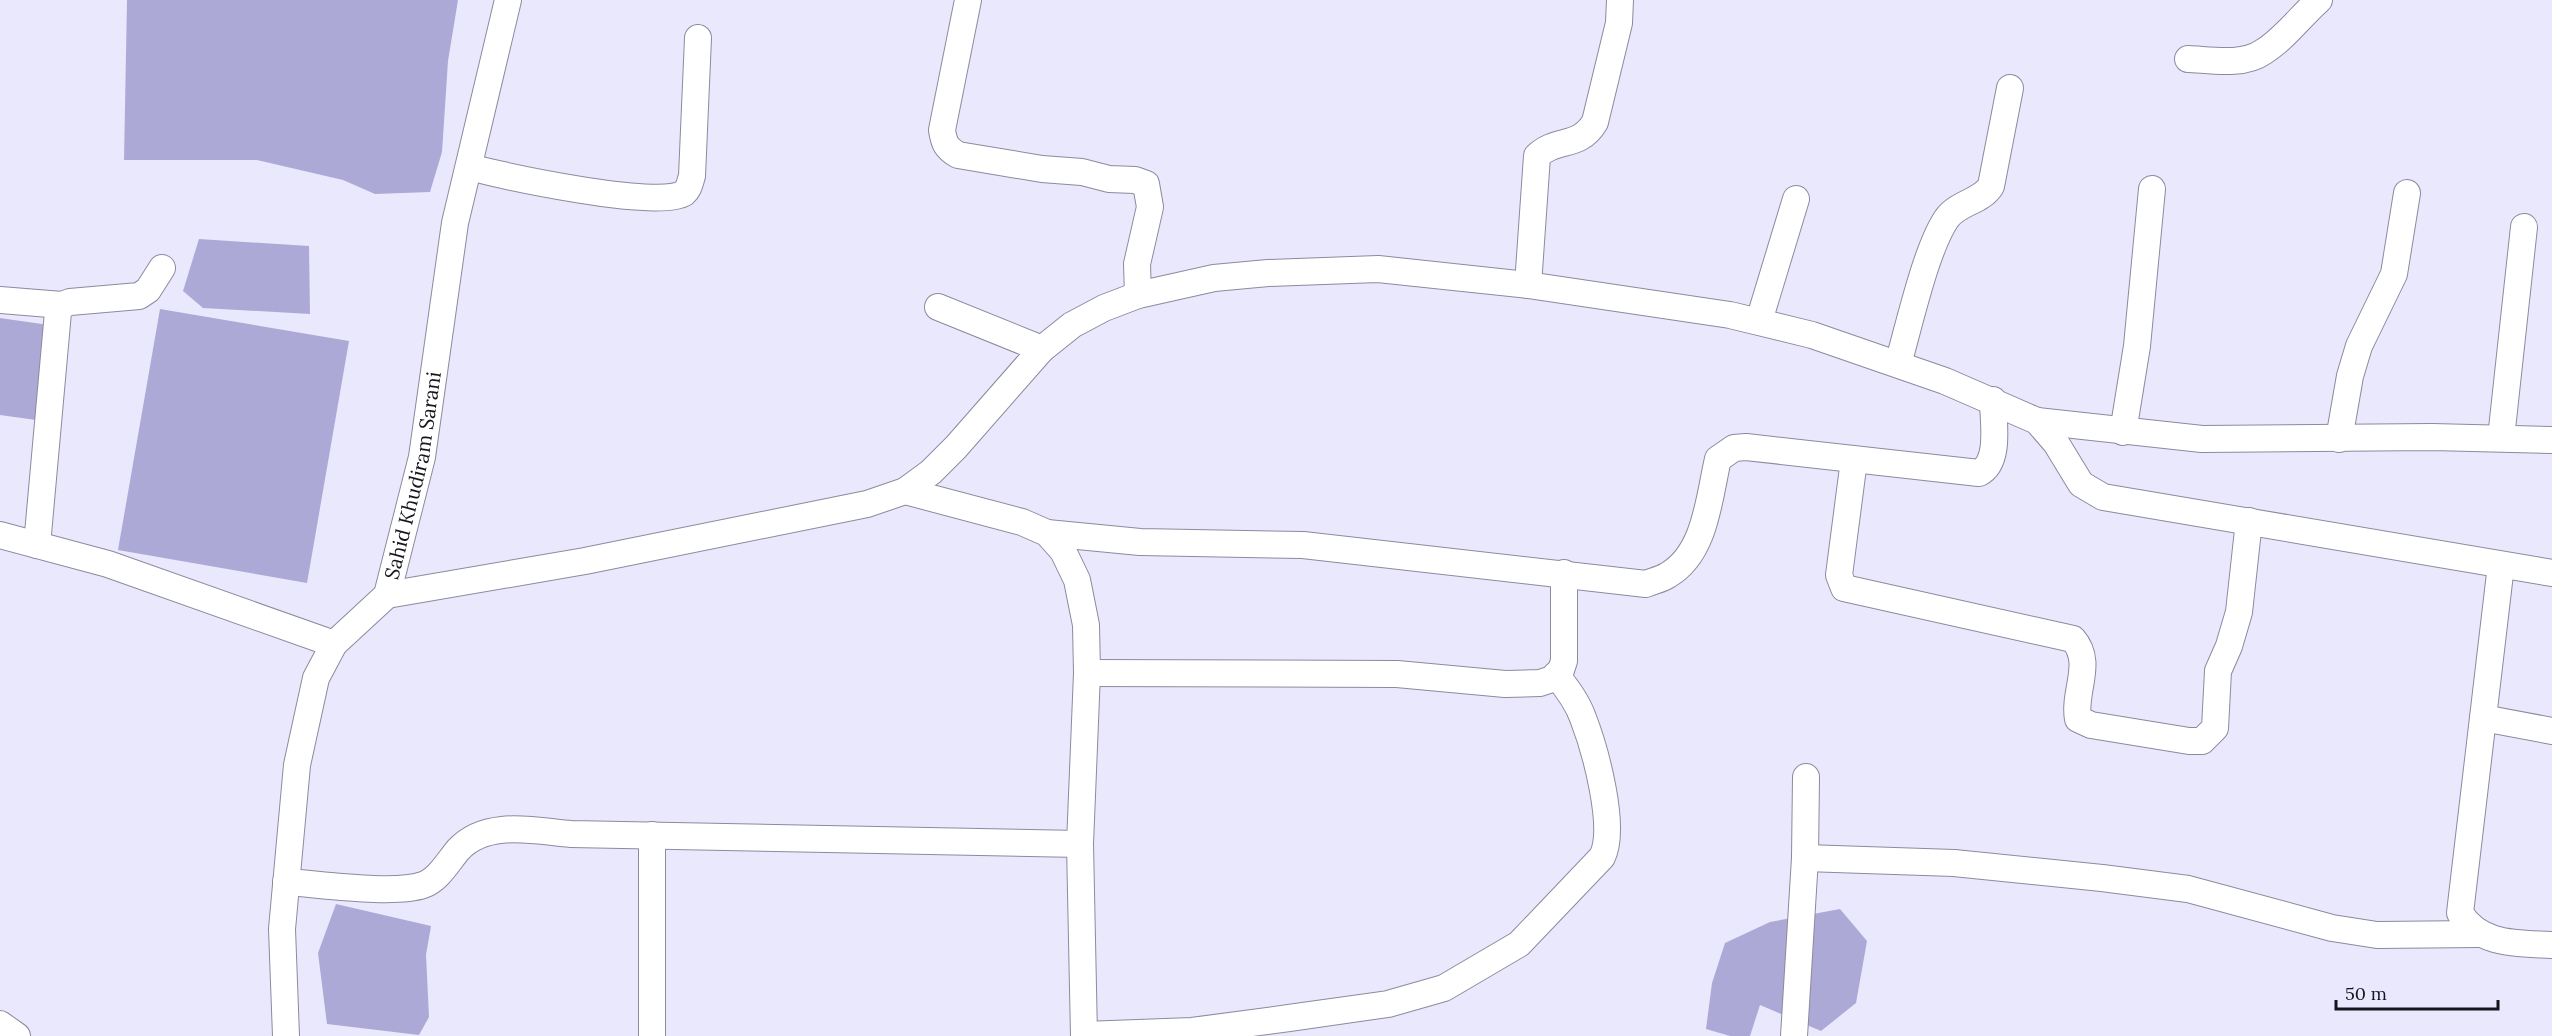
<svg xmlns="http://www.w3.org/2000/svg" width="2552" height="1036" font-family="Lora,serif">
<style>
.forest{fill:#ada9d6}
.lines{fill:none;stroke-linecap:round;stroke-linejoin:round}
.minor-casing{stroke:#8c8a9d;stroke-width:28}
.minor{stroke:#fff;stroke-width:26}
.labels{text-anchor:middle;stroke-width:6;stroke-linejoin:round;paint-order:stroke}
.street-label{font-size:20px;fill:#15151c;stroke:#e9e8fd}
</style>
<rect width="100%" height="100%" fill="#e9e8fd"/>
<g class="forest">
<polygon points="127,0 458,0 448,61 442,152 430,192 375,194 343,180 257,160 124,160"/>
<polygon points="199,239 309,246 310,314 203,308 183,291"/>
<polygon points="160,309 349,341 307,583 118,550"/>
<polygon points="0,318 49,325 36,420 0,415"/>
<polygon points="336,904 431,926 426,955 429,1017 419,1035 327,1024 318,953"/>
<polygon points="1840,909 1867,941 1856,1003 1821,1031 1760,1005 1750,1036 1730,1036 1706,1029 1712,983 1725,943 1770,922"/>
</g>
<g class="lines">
<defs>
<g id="minor">
<path d="M968 0 942 130C944 143 946 148 958 155L1042 169 1082 172 1109 179 1135 180 1146 184 1150 207 1137 264 1138 295"/>
<path d="M2188 59C2211 60 2243 66 2263 52 2283 40 2301 16 2319 0"/>
<path d="M469 167C504 176 658 210 684 193 689 189 690 182 692 176L698 38"/>
<path d="M1528 285 1537 156C1557 137 1579 149 1595 122L1619 23 1620 0"/>
<polyline points="0,300 62,305"/>
<polyline points="938,307 1042,349"/>
<polyline points="1759,321 1796,199"/>
<path d="M1898 364C1909 326 1926 248 1947 218 1959 202 1981 202 1991 186L2010 88"/>
<polyline points="2037,421 2202,439 2432,437 2552,440"/>
<polyline points="2123,432 2137,346 2152,189"/>
<polyline points="2501,438 2524,227"/>
<polyline points="2339,439 2350,376 2359,346 2394,274 2407,193"/>
<path d="M1854 460 1839 575 1844 588 2073 639C2094 663 2073 691 2078 719L2091 725 2189 741H2202L2215 728 2218 671 2229 646 2239 612 2249 521"/>
<polyline points="905,491 1022,522 1047,533 1063,551 1077,580 1086,625 1087,673 1080,844 1084,1036"/>
<path d="M1047 533 1140 542 1303 545 1646 584C1653 581 1662 579 1668 575 1706 553 1709 497 1718 459L1734 448 1746 447 1979 473C2001 462 1993 421 1993 400"/>
<polyline points="0,535 108,564 334,644"/>
<polyline points="37,545 58,312 62,305 70,302 139,296 148,290 162,268"/>
<path d="M2501 565 2460 913C2480 946 2518 943 2552 945"/>
<polyline points="387,595 585,561 867,504 905,491 931,472 956,447 1042,349 1072,325 1104,308 1138,295 1214,278 1268,273 1378,269 1528,285 1730,315 1812,335 1945,381 2037,421 2056,443 2081,484 2103,497 2552,573"/>
<polyline points="1087,673 1397,674 1505,684 1540,683 1552,679 1561,670 1564,661 1564,573"/>
<polyline points="2483,718 2552,731"/>
<polyline points="1805,858 1954,863 2102,878 2188,889 2332,928 2377,935 2478,934"/>
<path d="M286 882C319 884 394 895 423 885 438 880 448 862 458 850 486 819 535 831 571 834L1080 844"/>
<polyline points="0,1024 17,1036"/>
<path d="M1084 1035 1192 1031 1289 1018 1388 1004 1444 988 1519 944 1602 857C1617 828 1595 749 1583 718 1577 701 1567 688 1556 675"/>
<path id="s1" d="M286 1036 282 929 297 765 316 678 334 644 387 595 422 457 455 223 508 0"/>
<polyline points="652,1036 652,835"/>
<polyline points="1794,1036 1805,858 1806,777"/>
</g>
</defs>
<use href="#minor" class="minor-casing"/>
<use href="#minor" class="minor"/>
</g>
<g class="labels">
<g class="street-label">
<text dy="7" stroke="none"><textPath href="#s1" startOffset="594">Sahid Khudiram Sarani</textPath></text>
</g>
</g>
<path d="M2336 1000v9h162v-9" fill="none" stroke="#15151c" stroke-width="3"/>
<text x="2345" y="1000" font-size="18" fill="#15151c" stroke="#e9e8fd" stroke-width="4.5" paint-order="stroke">50 m</text>
</svg>
